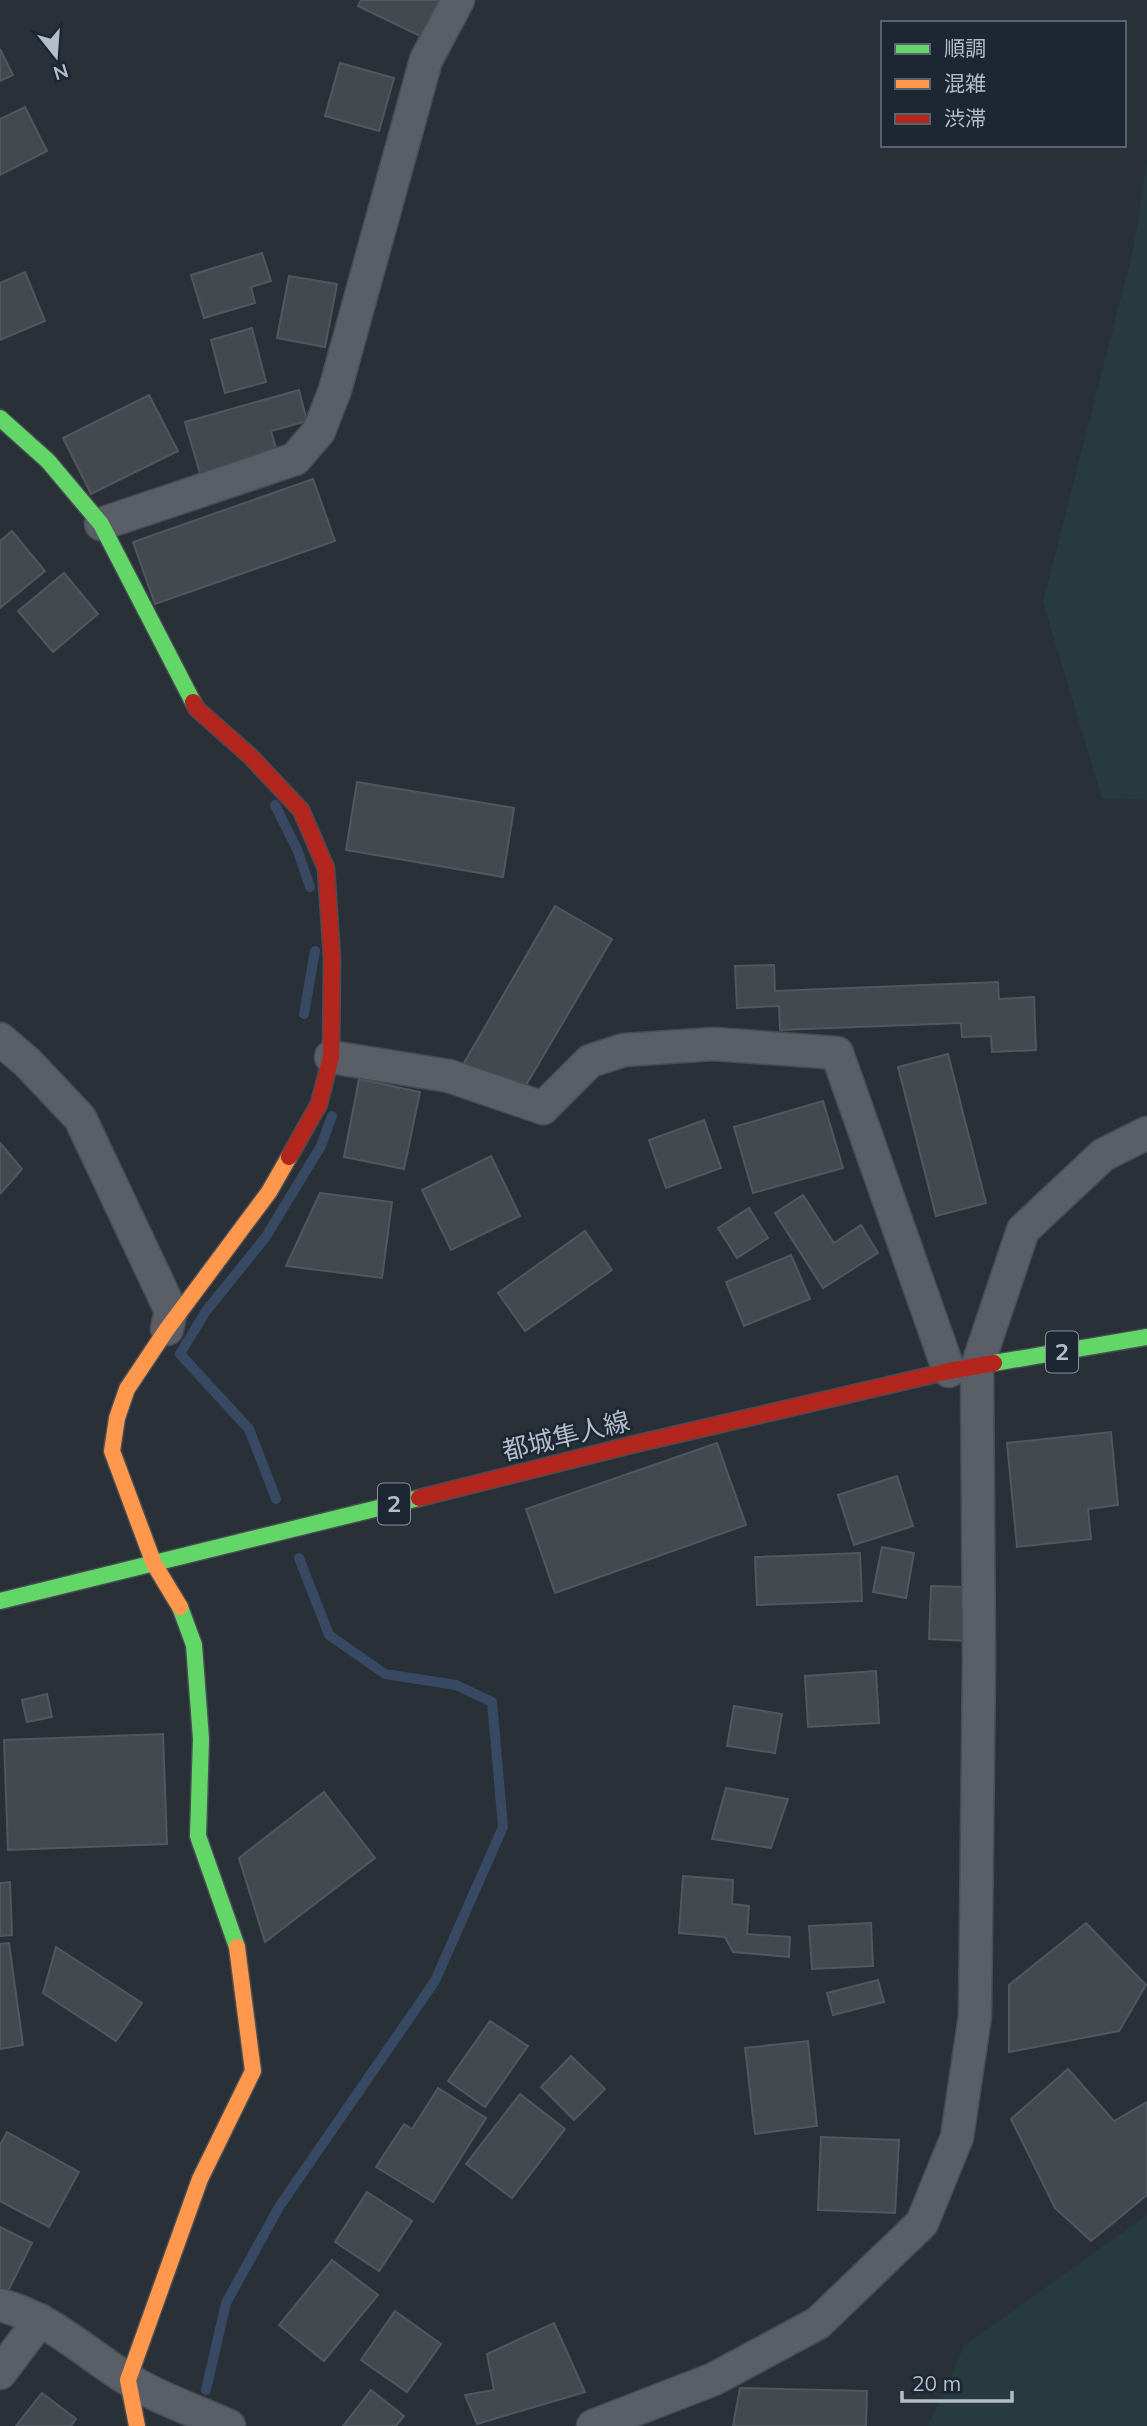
<svg xmlns="http://www.w3.org/2000/svg" width="1147" height="2426" font-family="Mulish,'Noto Sans JP',sans-serif">
<style>
.green{fill:#273a3e}
.lines{fill:none;stroke-linecap:round;stroke-linejoin:round}
.stream{stroke:#384963;stroke-width:10}
.building{fill:#444950;stroke:#52575f;stroke-width:2}
.street-casing{stroke:#484c53;stroke-width:35}
.fast-casing{stroke:#484c53;stroke-width:19}
.slow-casing{stroke:#484c53;stroke-width:19}
.jam-casing{stroke:#484c53;stroke-width:19}
.street{stroke:#5a5e66;stroke-width:32}
.fast{stroke:#63d668;stroke-width:16}
.slow{stroke:#ff974d;stroke-width:16}
.jam{stroke:#b3261e;stroke-width:16}
.labels{text-anchor:middle;stroke-width:5;stroke-linejoin:round;paint-order:stroke}
.shield{fill:#1d2633;stroke:#878f9c;stroke-width:2}
.shield-label{font-size:24px;font-weight:bold;fill:#b4bcc9}
.street-label{font-size:26px;fill:#b4bcc9;stroke:#1d2633}
</style>
<rect width="100%" height="100%" fill="#2a3038"/>
<g class="green">
<polygon points="1147,161 1147,800 1102,798 1043,602 1133,250"/>
<polygon points="1147,2215 1147,2426 928,2426 964,2346"/>
</g>
<g class="lines">
<g class="stream">
<polyline points="275,805 297,849 310,887"/>
<polyline points="304,1014 315,951"/>
<polyline points="276,1499 249,1429 180,1354 206,1311 265,1238 321,1146 332,1116"/>
<polyline points="206,2390 226,2303 279,2207 435,1981 503,1827 492,1702 456,1685 385,1674 329,1635 299,1558"/>
</g>
</g>
<g class="building">
<polygon points="361,0 441,0 422,37 358,6"/>
<polygon points="0,49 13,75 0,81"/>
<polygon points="340,63 394,78 379,131 325,116"/>
<polygon points="25,107 47,151 0,175 0,119"/>
<polygon points="262,253 271,281 251,287 255,303 204,318 191,275"/>
<polygon points="25,272 45,321 0,340 0,283"/>
<polygon points="289,276 337,284 325,347 277,338"/>
<polygon points="252,328 266,382 225,393 211,340"/>
<polygon points="299,390 307,421 271,431 278,455 201,477 185,422"/>
<polygon points="149,395 178,451 91,494 63,438"/>
<polygon points="313,479 335,541 155,604 133,542"/>
<polygon points="12,531 45,571 0,608 0,541"/>
<polygon points="64,573 98,614 53,652 18,611"/>
<polygon points="357,782 514,808 503,877 346,850"/>
<polygon points="555,906 612,939 525,1087 457,1075"/>
<polygon points="774,965 775,991 998,982 999,999 1034,997 1036,1050 992,1052 991,1036 962,1037 961,1023 780,1030 779,1006 737,1008 735,966"/>
<polygon points="948,1054 986,1203 936,1216 898,1067"/>
<polygon points="359,1079 420,1092 404,1169 344,1157"/>
<polygon points="823,1101 843,1168 753,1193 734,1127"/>
<polygon points="704,1120 721,1168 666,1188 649,1140"/>
<polygon points="0,1143 22,1169 0,1194"/>
<polygon points="491,1156 520,1216 451,1250 422,1190"/>
<polygon points="320,1193 392,1202 382,1278 286,1266"/>
<polygon points="803,1195 834,1243 861,1225 878,1253 823,1288 775,1213"/>
<polygon points="749,1208 768,1238 737,1258 718,1228"/>
<polygon points="585,1231 612,1270 525,1331 498,1293"/>
<polygon points="791,1255 810,1299 744,1326 726,1282"/>
<polygon points="1111,1432 1118,1505 1088,1509 1091,1539 1017,1547 1007,1443"/>
<polygon points="717,1443 746,1525 555,1593 526,1509"/>
<polygon points="897,1476 913,1526 854,1545 838,1495"/>
<polygon points="882,1547 914,1553 906,1598 873,1592"/>
<polygon points="860,1553 862,1601 757,1605 755,1557"/>
<polygon points="931,1586 969,1587 967,1641 929,1639"/>
<polygon points="876,1671 879,1723 808,1727 805,1676"/>
<polygon points="47,1694 52,1717 27,1722 22,1700"/>
<polygon points="734,1706 782,1714 775,1753 727,1746"/>
<polygon points="163,1734 167,1844 8,1850 4,1740"/>
<polygon points="726,1788 788,1799 771,1848 712,1839"/>
<polygon points="324,1792 375,1858 265,1942 239,1858"/>
<polygon points="683,1876 733,1880 732,1904 749,1906 747,1934 790,1937 789,1957 733,1952 725,1937 679,1933"/>
<polygon points="10,1882 12,1935 0,1936 0,1883"/>
<polygon points="871,1923 873,1966 812,1969 809,1926"/>
<polygon points="1086,1923 1146,1985 1119,2031 1009,2052 1009,1985"/>
<polygon points="9,1943 23,2045 0,2049 0,1944"/>
<polygon points="56,1947 142,2003 116,2041 43,1993"/>
<polygon points="878,1980 884,2002 833,2015 827,1993"/>
<polygon points="490,2021 528,2046 485,2107 448,2081"/>
<polygon points="808,2041 817,2126 755,2134 745,2048"/>
<polygon points="571,2056 605,2089 574,2120 541,2087"/>
<polygon points="1068,2069 1114,2121 1147,2102 1147,2195 1091,2241 1055,2208 1011,2119"/>
<polygon points="438,2088 486,2118 433,2202 376,2167 404,2124 412,2129"/>
<polygon points="520,2094 565,2129 512,2198 466,2164"/>
<polygon points="7,2132 79,2172 49,2227 0,2201 0,2145"/>
<polygon points="821,2137 899,2140 895,2213 818,2210"/>
<polygon points="367,2192 412,2221 379,2271 335,2242"/>
<polygon points="0,2227 32,2243 6,2295 0,2292"/>
<polygon points="332,2260 378,2295 324,2361 279,2325"/>
<polygon points="395,2311 441,2344 407,2392 361,2360"/>
<polygon points="554,2323 585,2392 477,2424 465,2395 494,2390 487,2354"/>
<polygon points="740,2388 867,2391 866,2426 733,2426"/>
<polygon points="371,2390 404,2416 396,2426 343,2426"/>
<polygon points="42,2393 76,2419 71,2426 16,2426"/>
</g>
<g class="lines">
<defs>
<g id="street">
<polyline points="101,524 295,459 319,431 335,390 426,60 458,0"/>
<polyline points="0,1039 27,1062 80,1118 171,1311 167,1329"/>
<polyline points="331,1057 449,1076 543,1108 590,1061 624,1050 714,1044 837,1053 949,1371"/>
<path d="M0 2305C48 2317 85 2352 126 2378 155 2397 196 2411 229 2426"/>
<polyline points="0,2373 40,2320"/>
<polyline points="593,2426 714,2379 818,2323 922,2223 957,2137 975,2016 979,1661 977,1367 1023,1230 1103,1155 1147,1133"/>
</g>
<g id="fast">
<polyline points="0,418 48,461 101,524 193,702"/>
<polyline points="994,1363 1147,1337"/>
<polyline points="0,1601 419,1498"/>
<polyline points="180,1607 194,1645 201,1739 198,1836 237,1947"/>
</g>
<g id="slow">
<polyline points="180,1607 154,1564 112,1451 117,1418 127,1389 167,1329 269,1192 289,1157"/>
<polyline points="137,2426 128,2380 200,2179 253,2071 237,1947"/>
</g>
<g id="jam">
<polyline points="193,702 197,709 250,756 301,810 326,868 332,958 331,1057 319,1104 289,1157"/>
<polyline points="419,1498 635,1444 949,1371 994,1363"/>
</g>
</defs>
<use href="#street" class="street-casing"/>
<use href="#fast" class="fast-casing"/>
<use href="#slow" class="slow-casing"/>
<use href="#jam" class="jam-casing"/>
<use href="#street" class="street"/>
<use href="#fast" class="fast"/>
<use href="#slow" class="slow"/>
<use href="#jam" class="jam"/>
</g>
<g class="labels">
<g class="shield">
<rect x="1046" y="1331.5" width="32" height="41" rx="5"/>
<rect x="378" y="1483.5" width="32" height="41" rx="5"/>
</g>
<g class="shield-label">
<text x="1062" y="1360">2</text>
<text x="394" y="1512">2</text>
</g>
<g class="street-label">
<text transform="translate(566 1436) rotate(-14)" y="9">都城隼人線</text>
</g>
</g>
<rect x="881" y="21" width="245" height="126" fill="#1d2633" stroke="#59626f" stroke-width="2"/>
<rect x="895" y="44" width="35" height="10" fill="#63d668" stroke="#59626f" stroke-width="2"/>
<text x="944" y="56" font-size="21" fill="#b4bcc9">順調</text>
<rect x="895" y="79" width="35" height="10" fill="#ff974d" stroke="#59626f" stroke-width="2"/>
<text x="944" y="91" font-size="21" fill="#b4bcc9">混雑</text>
<rect x="895" y="114" width="35" height="10" fill="#b3261e" stroke="#59626f" stroke-width="2"/>
<text x="944" y="126" font-size="21" fill="#b4bcc9">渋滞</text>
<g transform="translate(56 56) rotate(163)" stroke="#1d2633" stroke-width="5" paint-order="stroke">
<path d="M0-5L12 26L0 18L-12 26Z" fill="#b4bcc9"/>
<text y="-10" font-size="19" font-weight="bold" text-anchor="middle" fill="#b4bcc9">N</text>
</g>
<path d="M902 2391v10h110v-10" fill="none" stroke="#b4bcc9" stroke-width="3.5"/>
<text x="912" y="2391" font-size="21" fill="#b4bcc9" stroke="#1d2633" stroke-width="5" paint-order="stroke">20 m</text>
</svg>
